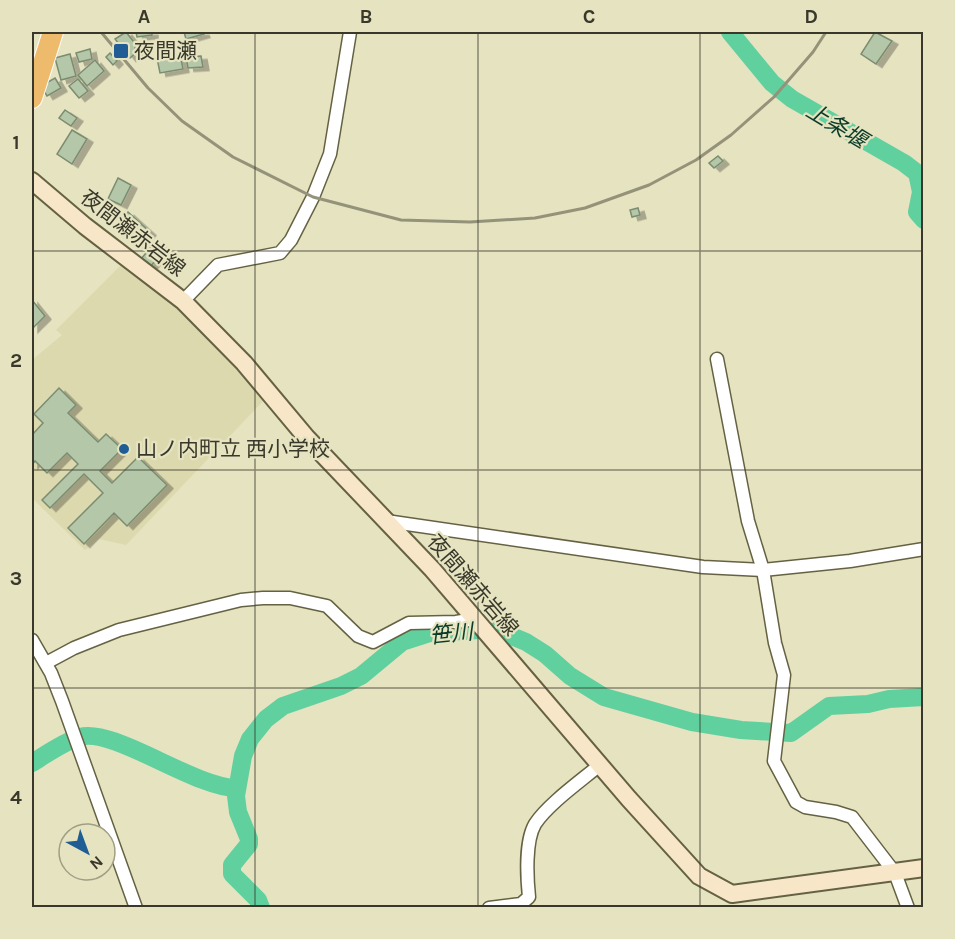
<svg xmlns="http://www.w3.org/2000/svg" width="955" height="939" font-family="Karla,'Noto Sans JP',sans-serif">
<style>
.built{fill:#dcd9ae}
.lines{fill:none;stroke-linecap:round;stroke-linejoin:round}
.river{stroke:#60d09e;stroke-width:18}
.building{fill:#b4c7a9;stroke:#7b8c70;stroke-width:1.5;filter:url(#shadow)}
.minor-casing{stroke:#656243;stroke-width:15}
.secondary-casing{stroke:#656243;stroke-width:20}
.trunk-casing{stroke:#fff;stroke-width:22}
.minor{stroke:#fff;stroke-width:12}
.secondary{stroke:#f8e6c8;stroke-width:16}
.trunk{stroke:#eebb6c;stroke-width:20}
.rail{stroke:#949279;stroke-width:3}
.grid{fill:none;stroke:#39382a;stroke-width:1.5;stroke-opacity:0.55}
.poi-dot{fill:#1f5d94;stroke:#e5e3c0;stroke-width:2}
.labels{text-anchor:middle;stroke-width:4.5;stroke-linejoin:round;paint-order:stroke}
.poi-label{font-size:21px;fill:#39382a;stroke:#e5e3c0;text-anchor:start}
.street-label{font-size:21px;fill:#39382a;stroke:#e5e3c0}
.water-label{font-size:22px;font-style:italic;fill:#0a3c28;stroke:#e5e3c0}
.neatline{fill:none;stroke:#39382a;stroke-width:2}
.grid-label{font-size:20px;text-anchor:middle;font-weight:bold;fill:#39382a}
</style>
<defs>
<filter id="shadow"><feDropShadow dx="6" dy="3.5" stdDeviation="0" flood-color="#0004"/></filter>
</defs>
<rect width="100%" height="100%" fill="#e5e3c0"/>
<polygon class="built" points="121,265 179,306 264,400 126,545 99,539 85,550 32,498 32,360 62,335 56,330"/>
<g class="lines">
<g class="river">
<polyline points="730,32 772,83 792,99 904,163 917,173 921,192 917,212 924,220"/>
<path d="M32 763C45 755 65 741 80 737 113 727 193 787 236 788"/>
<polyline points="261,908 258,900 232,874 232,865 249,844 249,839 238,812 236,796 243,756 250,739 266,719 283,706 341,686 361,676 402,642 430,633 495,629 526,642 545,654 570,676 604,697 692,722 741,730 791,733 829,706 868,704 889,699 924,697"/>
</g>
</g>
<g class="building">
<polygon points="126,32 137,46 135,48 137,52 130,58 115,39"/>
<polygon points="136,32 152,32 152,35 137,37"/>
<polygon points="184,32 203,32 204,34 186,39"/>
<polygon points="875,32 892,41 876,64 861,54"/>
<polygon points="90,49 92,59 79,62 76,53"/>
<polygon points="110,53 117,61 113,65 106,57"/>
<polygon points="70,54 76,76 61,80 55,58"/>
<polygon points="180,54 183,69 160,73 157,58"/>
<polygon points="201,56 203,67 188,68 186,57"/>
<polygon points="95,60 104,71 87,86 78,75"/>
<polygon points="55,78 61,88 47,96 41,86"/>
<polygon points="78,79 88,91 79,98 69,86"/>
<polygon points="65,110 77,118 71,126 59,118"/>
<polygon points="72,130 87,139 72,164 57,154"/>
<polygon points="718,156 723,161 714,168 709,163"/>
<polygon points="118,178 131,185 121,205 108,199"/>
<polygon points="638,208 640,215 632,217 630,210"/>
<polygon points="128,212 150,232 138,245 116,226"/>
<polygon points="156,241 165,249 150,267 141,259"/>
<polygon points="32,300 45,316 32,329"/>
<polygon points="59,388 76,405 68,413 98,442 106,434 122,449 100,471 112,483 138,457 167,485 127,526 114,513 84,544 68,528 103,493 84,474 50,508 42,500 78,464 67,453 47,473 35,461 32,465 32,435 43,423 34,414"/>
</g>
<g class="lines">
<defs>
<g id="minor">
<polyline points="183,301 218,265 280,253 291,240 313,197 330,154 350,32"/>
<polyline points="717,359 748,521 763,570 775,643 784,675 774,761 796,802 805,807 836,812 852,817 895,873 908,908"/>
<polyline points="386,521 703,567 763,570 850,561 924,549"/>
<polyline points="32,640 51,673 62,701 136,908"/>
<polyline points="46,663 74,648 119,630 241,600 263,598 290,598 327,606 358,636 373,642 409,623 456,622 475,619"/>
<path d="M489 908 521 904 529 897C527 878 525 841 535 824 548 804 582 780 601 764"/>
</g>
<polyline id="secondary" points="32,181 85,226 183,301 244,363 306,437 432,569 629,799 699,876 732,894 924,868"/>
<polyline id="trunk" points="32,98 53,32"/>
</defs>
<use href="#minor" class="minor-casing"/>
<use href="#secondary" class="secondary-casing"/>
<use href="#trunk" class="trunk-casing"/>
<use href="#minor" class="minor"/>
<use href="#secondary" class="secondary"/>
<use href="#trunk" class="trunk"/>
<polyline class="rail" points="101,32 148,88 182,121 233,157 313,197 401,220 470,222 535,218 585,208 649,185 696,160 731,135 774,97 813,52 826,32"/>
</g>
<path class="grid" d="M255 32V908M478 32V908M700 32V908M32 251H924M32 470H924M32 688H924"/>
<g class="poi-dot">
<rect x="113" y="43" width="16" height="16" rx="3"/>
<circle cx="124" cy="449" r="6"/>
</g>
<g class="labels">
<g class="poi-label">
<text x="134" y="58">夜間瀬</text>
<text x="136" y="456">山ノ内町立 西小学校</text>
</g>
<g class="street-label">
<text transform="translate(133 233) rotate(38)" y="7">夜間瀬赤岩線</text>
<text transform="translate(473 585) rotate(49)" y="7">夜間瀬赤岩線</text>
</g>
<g class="water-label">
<text transform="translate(837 125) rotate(31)" y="8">上条堰</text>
<text transform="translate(451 633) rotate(-6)" y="8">笹川</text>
</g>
</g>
<rect width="955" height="939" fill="none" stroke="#e5e3c0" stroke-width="66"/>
<g transform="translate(87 852) rotate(139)"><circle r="28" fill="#e5e3c0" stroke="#a09f84" stroke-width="1.5"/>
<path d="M0-4.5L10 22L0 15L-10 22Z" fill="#1f5d94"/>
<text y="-9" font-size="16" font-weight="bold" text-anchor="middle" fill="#39382a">N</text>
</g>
<rect x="33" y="33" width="889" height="873" class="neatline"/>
<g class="grid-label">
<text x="144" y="23">A</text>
<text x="366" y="23">B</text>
<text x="589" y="23">C</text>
<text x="811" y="23">D</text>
<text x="16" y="149">1</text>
<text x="16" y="367">2</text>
<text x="16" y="585">3</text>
<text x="16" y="804">4</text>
</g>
</svg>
